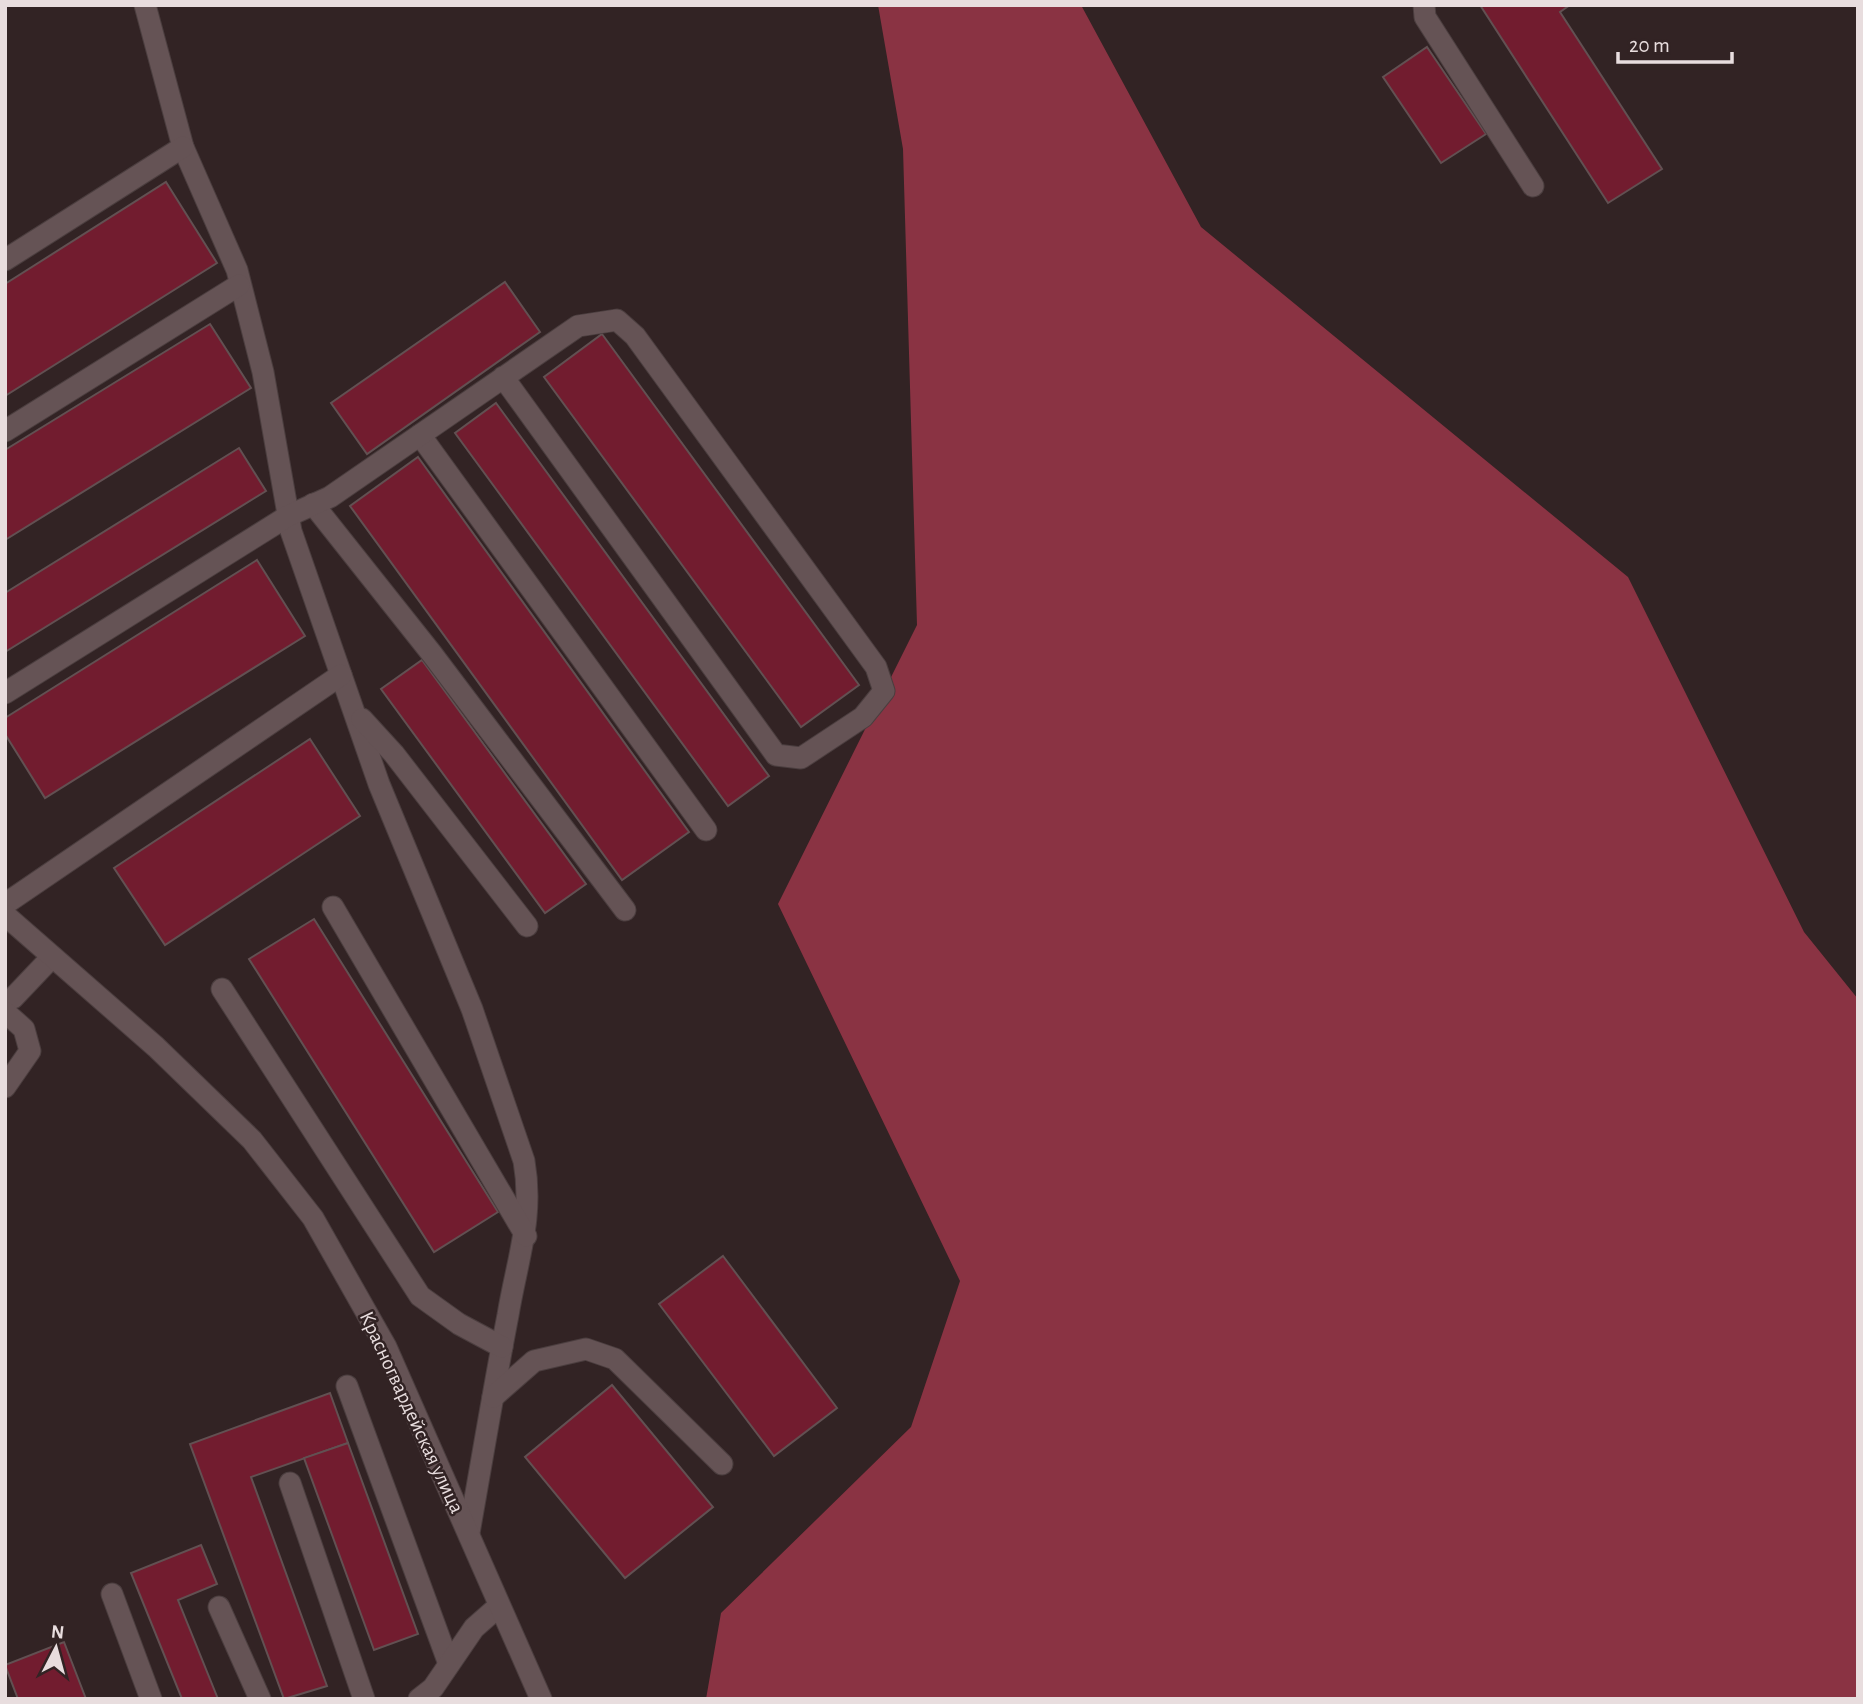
<svg xmlns="http://www.w3.org/2000/svg" width="1863" height="1704" font-family="'Alegreya Sans',sans-serif">
<style>
.forest{fill:#8a3343}
.building{fill:#721c2f;stroke:#625052;stroke-width:2}
.lines{fill:none;stroke-linecap:round;stroke-linejoin:round}
.lane-casing{stroke:#4b3e3f;stroke-width:23}
.street-casing{stroke:#4b3e3f;stroke-width:23}
.lane{stroke:#655355;stroke-width:21}
.street{stroke:#655355;stroke-width:21}
.labels{text-anchor:middle;stroke-width:5;stroke-linejoin:round;paint-order:stroke}
.street-label{font-size:21px;fill:#e8ddde;stroke:#322324}
</style>
<rect width="100%" height="100%" fill="#322324"/>
<polygon class="forest" points="878,5 1081,5 1201,227 1628,577 1804,932 1858,999 1858,1699 706,1699 721,1613 911,1427 960,1281 778,904 917,625 903,149"/>
<g class="building">
<polygon points="1480,5 1570,5 1560,12 1662,169 1608,203"/>
<polygon points="1427,47 1486,134 1441,163 1383,77"/>
<polygon points="166,182 217,263 5,396 5,284"/>
<polygon points="505,282 540,332 367,454 331,403"/>
<polygon points="210,324 251,388 5,540 5,450"/>
<polygon points="602,334 859,685 801,727 544,377"/>
<polygon points="496,403 769,776 728,806 455,433"/>
<polygon points="239,448 266,491 5,652 5,593"/>
<polygon points="418,457 689,832 622,880 350,506"/>
<polygon points="257,560 305,636 45,798 5,734 5,718"/>
<polygon points="422,660 586,884 545,913 381,689"/>
<polygon points="310,739 360,816 165,945 114,868"/>
<polygon points="314,919 498,1212 434,1252 249,959"/>
<polygon points="723,1256 837,1408 774,1456 659,1304"/>
<polygon points="612,1385 713,1507 625,1578 525,1457"/>
<polygon points="330,1393 348,1443 251,1477 327,1686 284,1699 190,1444"/>
<polygon points="348,1443 418,1634 374,1650 304,1458"/>
<polygon points="201,1545 217,1584 178,1600 218,1699 182,1699 131,1573"/>
<polygon points="64,1642 86,1699 18,1699 5,1665"/>
</g>
<g class="lines">
<defs>
<g id="lane">
<path d="M145 5 183 147 237 270 263 372 291 531 379 784 472 1009 524 1161C534 1218 517 1260 508 1315 494 1387 482 1460 469 1533"/>
<polyline points="1424,5 1425,17 1533,186"/>
<polyline points="5,260 183,147"/>
<polyline points="5,431 239,285"/>
<polyline points="420,435 706,830"/>
<polyline points="313,504 432,654 625,910"/>
<polyline points="5,693 288,516 330,497 578,326 617,320 635,336 876,667 884,691 863,717 801,758 776,755 503,377"/>
<polyline points="362,719 394,754 527,926"/>
<polyline points="5,904 341,675"/>
<polyline points="333,907 526,1236"/>
<polyline points="222,989 420,1296 459,1324 502,1347"/>
<polyline points="5,1001 13,998 51,958"/>
<polyline points="5,1012 24,1029 30,1051 5,1087"/>
<polyline points="347,1386 449,1664"/>
<polyline points="493,1397 534,1361 586,1349 615,1359 722,1464"/>
<polyline points="290,1483 364,1699"/>
<polyline points="112,1594 151,1699"/>
<polyline points="219,1607 260,1699"/>
<polyline points="419,1699 433,1688 474,1628 499,1606"/>
</g>
<polyline id="street" points="5,915 156,1047 252,1140 313,1218 386,1347 541,1699"/>
</defs>
<use href="#lane" class="lane-casing"/>
<use href="#street" class="street-casing"/>
<use href="#lane" class="lane"/>
<use href="#street" class="street"/>
</g>
<g class="labels">
<g class="street-label">
<text transform="translate(412 1412) rotate(65)" y="7">Красногвардейская улица</text>
</g>
</g>
<rect width="1863" height="1704" fill="none" stroke="#e8ddde" stroke-width="14"/>
<g transform="translate(56 1648) rotate(6)" stroke="#322324" stroke-width="5" paint-order="stroke">
<path d="M0-5L12 26L0 18L-12 26Z" fill="#e8ddde"/>
<text y="-10" font-size="19" font-weight="bold" text-anchor="middle" fill="#e8ddde">N</text>
</g>
<path d="M1618 52v10h114v-10" fill="none" stroke="#e8ddde" stroke-width="3.5"/>
<text x="1629" y="52" font-size="21" fill="#e8ddde" stroke="#322324" stroke-width="5" paint-order="stroke">20 m</text>
</svg>
